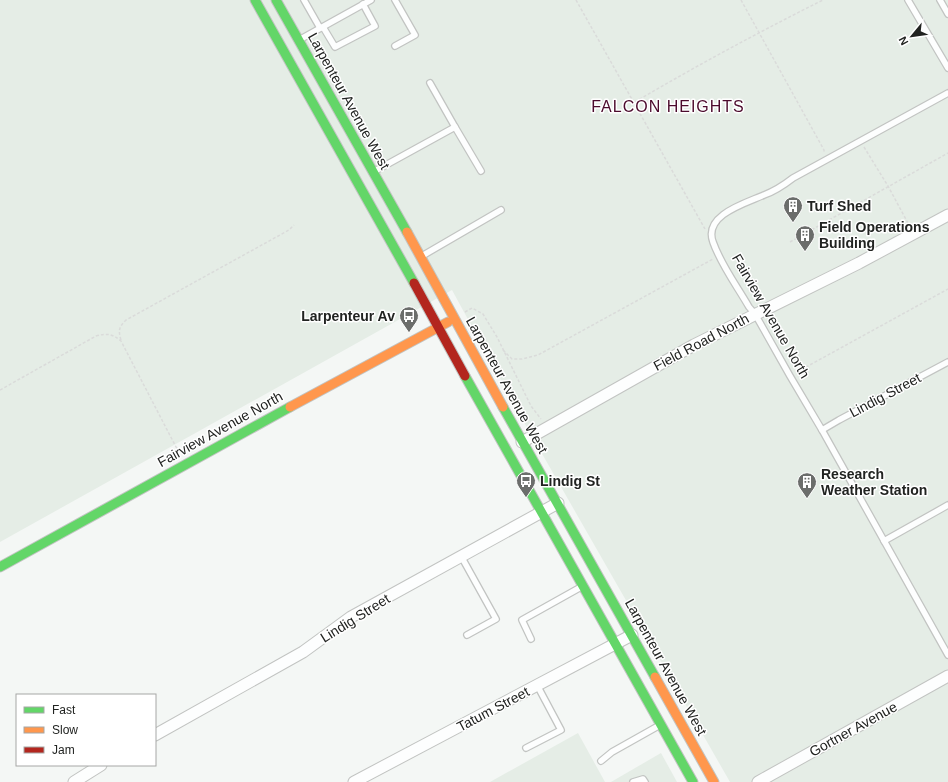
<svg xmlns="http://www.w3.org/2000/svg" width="948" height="782" font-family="Arial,sans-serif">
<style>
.built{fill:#e5ede6}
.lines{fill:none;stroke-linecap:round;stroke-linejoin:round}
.lane-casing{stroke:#c2c4c2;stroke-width:8}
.street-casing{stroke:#c2c4c2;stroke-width:13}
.fast-casing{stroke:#c2c4c2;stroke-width:11}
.slow-casing{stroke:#c2c4c2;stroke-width:11}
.jam-casing{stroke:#c2c4c2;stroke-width:11}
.path{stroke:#dadbda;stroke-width:1.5;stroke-dasharray:3 2;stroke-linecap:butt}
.lane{stroke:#fdfefe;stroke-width:5.5}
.street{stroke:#fdfefe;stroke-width:11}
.fast{stroke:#63d668;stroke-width:9}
.slow{stroke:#ff974d;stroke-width:9}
.jam{stroke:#b3261e;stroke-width:9}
.labels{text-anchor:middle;stroke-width:3;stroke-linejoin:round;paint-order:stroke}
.street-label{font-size:14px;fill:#212321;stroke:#fff}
.poi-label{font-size:14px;font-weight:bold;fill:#212321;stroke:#fff;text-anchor:start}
.quarter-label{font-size:16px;letter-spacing:1px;fill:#4c0b2d;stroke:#fff}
</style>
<rect width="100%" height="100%" fill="#f4f7f5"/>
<g class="built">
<polygon points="0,0 948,0 948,782 730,782 521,417 452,290 0,542"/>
<polygon points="578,733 605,782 490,782"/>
<polygon points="661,753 677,782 611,782"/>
</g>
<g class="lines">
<defs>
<g id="lane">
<polyline points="304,0 320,28"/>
<polyline points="395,0 415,35 395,46"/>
<polyline points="908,0 948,68"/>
<polyline points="940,0 948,14"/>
<polyline points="323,27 335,47 375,26 363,4"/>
<polyline points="299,40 371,0"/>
<path d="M948 93 793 178C784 185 775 191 764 195 746 203 703 215 713 242 721 265 737 286 749 307L755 314 790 376 822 430 948 655"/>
<polyline points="455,127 481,171"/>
<polyline points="375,171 455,127 430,83"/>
<polyline points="422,256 501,210"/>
<polyline points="822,430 839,420 948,362"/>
<polyline points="884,541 948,505"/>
<polyline points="461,556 496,619 467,635"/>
<polyline points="531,639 522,620 581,587"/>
<polyline points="526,748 561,730 537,685"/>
<polyline points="601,761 612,752 660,725"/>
<polyline points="633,782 643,779 645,782"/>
</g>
<g id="street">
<polyline points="522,442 694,345 859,263 948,215"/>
<polyline points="155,735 303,652 351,617 558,503"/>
<polyline points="74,782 101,765"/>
<polyline points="354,782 632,635"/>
<polyline points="758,782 948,676"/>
</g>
<g id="fast">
<polyline points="255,0 414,283"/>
<polyline points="276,0 407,232"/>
<polyline points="465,376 693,782"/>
<polyline points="503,407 655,677"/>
<polyline points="0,567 290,407"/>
</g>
<g id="slow">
<polyline points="407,232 503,407"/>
<polyline points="290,407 448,322"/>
<polyline points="655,677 714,782"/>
</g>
<polyline id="jam" points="414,283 465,376"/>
</defs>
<use href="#lane" class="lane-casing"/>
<use href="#street" class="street-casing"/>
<use href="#fast" class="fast-casing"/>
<use href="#slow" class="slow-casing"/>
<use href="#jam" class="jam-casing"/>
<g class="path">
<polyline points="576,0 705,229"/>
<polyline points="741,0 824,150 824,153"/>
<path d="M635 102C696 66 759 32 823 0"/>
<polyline points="864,147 888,186 909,225"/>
<polyline points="790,242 948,153"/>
<polyline points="465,312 472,308 483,314 497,337 531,406 541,419"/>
<path d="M121 340C118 330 119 327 126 320L289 230 294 225"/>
<polyline points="503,350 512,359 522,359 538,355 713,259"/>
<polyline points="797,372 948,289"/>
<path d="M0 390 96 336C107 333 113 334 121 341L176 447 181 452"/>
</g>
<use href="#lane" class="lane"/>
<use href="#street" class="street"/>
<use href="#fast" class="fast"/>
<use href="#slow" class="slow"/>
<use href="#jam" class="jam"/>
</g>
<defs>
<symbol id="building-pin" viewBox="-11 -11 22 30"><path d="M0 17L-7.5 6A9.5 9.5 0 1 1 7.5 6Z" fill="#6b6d6b" stroke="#fff"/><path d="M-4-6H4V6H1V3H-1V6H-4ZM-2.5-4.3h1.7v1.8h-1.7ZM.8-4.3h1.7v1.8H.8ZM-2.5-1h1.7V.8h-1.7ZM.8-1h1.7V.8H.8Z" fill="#fff"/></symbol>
<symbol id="bus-pin" viewBox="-11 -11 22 30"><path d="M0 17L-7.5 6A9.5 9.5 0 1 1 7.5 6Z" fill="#6b6d6b" stroke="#fff"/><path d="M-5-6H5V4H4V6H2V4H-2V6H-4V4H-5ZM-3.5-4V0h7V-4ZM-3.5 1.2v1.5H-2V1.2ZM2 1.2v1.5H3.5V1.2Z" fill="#fff"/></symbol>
</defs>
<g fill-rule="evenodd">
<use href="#building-pin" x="782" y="195" width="22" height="30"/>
<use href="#building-pin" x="794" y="224" width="22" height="30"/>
<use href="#bus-pin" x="398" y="305" width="22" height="30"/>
<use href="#bus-pin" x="515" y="470" width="22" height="30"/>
<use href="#building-pin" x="796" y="471" width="22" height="30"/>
</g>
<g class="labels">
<g class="street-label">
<text transform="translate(349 101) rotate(61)" y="5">Larpenteur Avenue West</text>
<text transform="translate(771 316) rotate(60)" y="5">Fairview Avenue North</text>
<text transform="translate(701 342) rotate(-28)" y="5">Field Road North</text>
<text transform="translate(507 385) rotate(61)" y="5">Larpenteur Avenue West</text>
<text transform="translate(885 395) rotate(-28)" y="5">Lindig Street</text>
<text transform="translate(220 429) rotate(-29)" y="5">Fairview Avenue North</text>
<text transform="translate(355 618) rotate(-32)" y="5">Lindig Street</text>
<text transform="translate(666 667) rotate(61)" y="5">Larpenteur Avenue West</text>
<text transform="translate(493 709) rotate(-28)" y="5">Tatum Street</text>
<text transform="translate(853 729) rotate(-29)" y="5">Gortner Avenue</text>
</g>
<g class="poi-label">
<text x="807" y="211">Turf Shed</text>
<text x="819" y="232">Field Operations<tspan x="819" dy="16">Building</tspan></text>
<text x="395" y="321" text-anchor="end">Larpenteur Av</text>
<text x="821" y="479">Research<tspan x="821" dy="16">Weather Station</tspan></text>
<text x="540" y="486">Lindig St</text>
</g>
<g class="quarter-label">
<text x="668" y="112">FALCON HEIGHTS</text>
</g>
</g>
<rect x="16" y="694" width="140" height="72" fill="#ffffff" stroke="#a6a7a6"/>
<rect x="24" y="707" width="20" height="6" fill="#63d668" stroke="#a6a7a6"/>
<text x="52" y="714" font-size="12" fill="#212321">Fast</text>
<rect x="24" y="727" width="20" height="6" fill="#ff974d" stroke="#a6a7a6"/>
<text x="52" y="734" font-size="12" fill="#212321">Slow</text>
<rect x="24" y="747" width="20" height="6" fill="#b3261e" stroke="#a6a7a6"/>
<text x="52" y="754" font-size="12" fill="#212321">Jam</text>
<g transform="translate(912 36) rotate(241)" stroke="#ffffff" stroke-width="3" paint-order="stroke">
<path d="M0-3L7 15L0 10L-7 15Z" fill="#212321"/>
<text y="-6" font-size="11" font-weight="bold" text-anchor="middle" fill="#212321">N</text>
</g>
</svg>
